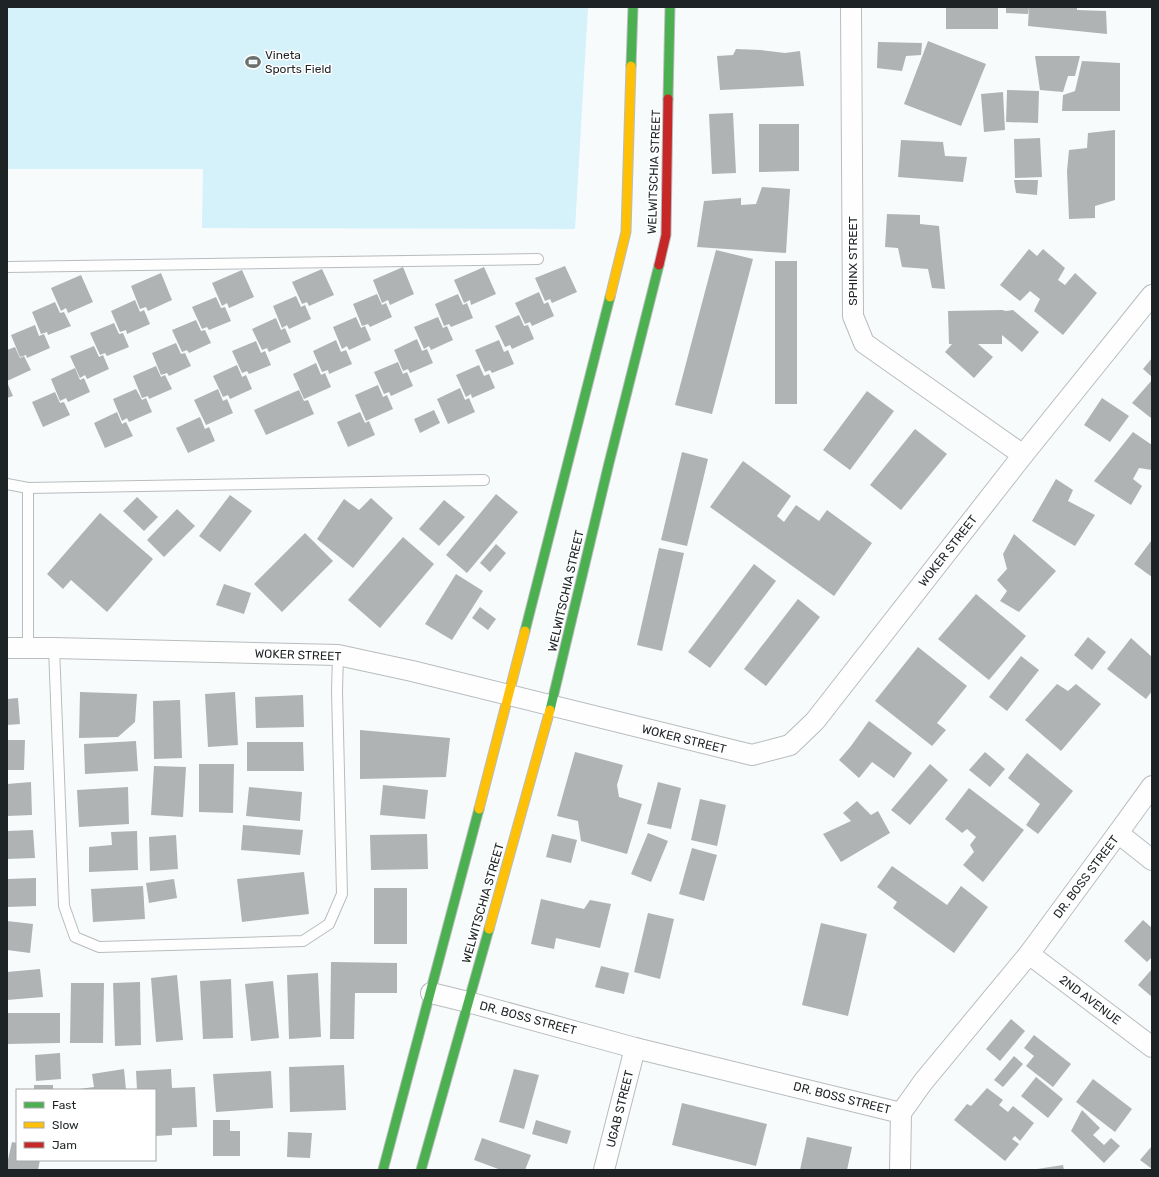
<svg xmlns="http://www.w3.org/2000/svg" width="1159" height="1177" font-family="Rubik,sans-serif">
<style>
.green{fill:#d5f1fa}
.building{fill:#afb3b4}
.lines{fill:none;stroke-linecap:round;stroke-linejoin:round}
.lane-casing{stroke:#b8bcbd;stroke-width:12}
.street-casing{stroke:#b8bcbd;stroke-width:22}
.fast-casing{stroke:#b8bcbd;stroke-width:11}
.slow-casing{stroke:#b8bcbd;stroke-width:11}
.jam-casing{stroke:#b8bcbd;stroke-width:11}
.lane{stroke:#fefeff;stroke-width:10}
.street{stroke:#fefeff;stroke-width:20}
.fast{stroke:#4caf50;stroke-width:9}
.slow{stroke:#ffc107;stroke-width:9}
.jam{stroke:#c62828;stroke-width:9}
.labels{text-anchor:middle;stroke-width:3;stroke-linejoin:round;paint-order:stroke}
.poi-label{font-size:12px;fill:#1e2325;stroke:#fff;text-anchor:start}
.street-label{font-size:12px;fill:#1e2325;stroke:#fff}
</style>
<rect width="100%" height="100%" fill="#f8fbfc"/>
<polygon class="green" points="7,7 588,7 575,229 202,228 203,169 7,169"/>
<g class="building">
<rect x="946" y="7" width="52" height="22"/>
<polygon points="1006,7 1029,7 1028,14 1006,13"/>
<polygon points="1029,7 1077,7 1077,10 1106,11 1107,34 1028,26"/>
<polygon points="928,41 986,64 961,126 904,104"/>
<polygon points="878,42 922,43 921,55 906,56 902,71 877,68"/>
<polygon points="736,49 761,50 785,53 800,51 804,86 720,90 717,56 733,55"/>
<polygon points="1035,56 1080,56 1075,76 1068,76 1063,92 1040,90"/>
<polygon points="1082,61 1120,63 1120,111 1062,111 1063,95 1075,91"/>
<polygon points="1007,90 1039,91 1038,123 1006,122"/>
<polygon points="1003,92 1005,130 984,132 981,94"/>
<polygon points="733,113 736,173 712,174 709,114"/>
<polygon points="759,124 799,124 799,171 759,172"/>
<polygon points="1115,130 1115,200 1095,206 1095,218 1069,219 1067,171 1069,150 1087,148 1088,133"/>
<polygon points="1040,138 1042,177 1015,178 1014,139"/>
<polygon points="901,140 943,142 945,156 967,157 963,182 898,177"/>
<polygon points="1014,180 1038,180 1037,195 1016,193"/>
<polygon points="762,187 790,189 786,253 697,247 704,201 741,198 741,205 756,204"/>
<polygon points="887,214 920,215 920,224 939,226 945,289 932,288 928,269 902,267 898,248 885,247"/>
<polygon points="1029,249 1037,256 1043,249 1065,268 1058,280 1065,285 1075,273 1097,293 1063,335 1034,311 1040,299 1030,291 1020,301 1000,285"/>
<polygon points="716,250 753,259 712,414 675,405"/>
<rect x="775" y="261" width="22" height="143"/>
<polygon points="565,266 577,292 552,303 550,299 545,301 535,278"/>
<polygon points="403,267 414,294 390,305 388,300 382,303 373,280"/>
<polygon points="484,267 496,294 471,305 470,300 464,303 454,280"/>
<polygon points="322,269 334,295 309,306 307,302 302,304 292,282"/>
<polygon points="242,270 254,297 229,308 227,303 222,306 212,283"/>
<polygon points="161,273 172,300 148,311 146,307 140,309 131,286"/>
<polygon points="81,275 93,302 68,313 66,308 61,311 51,288"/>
<polygon points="539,292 544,304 548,302 554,316 532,326 530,322 525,324 515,303"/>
<polygon points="377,294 382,305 386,303 392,317 370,327 368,324 362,326 353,304"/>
<polygon points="458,294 463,305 467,303 473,318 451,327 449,324 444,326 435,304"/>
<polygon points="296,296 301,307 305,305 311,319 289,329 287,325 282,328 273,306"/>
<polygon points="216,297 221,308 225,307 231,321 209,330 207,327 202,329 192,307"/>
<polygon points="135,300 140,312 144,310 150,324 127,334 126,330 120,332 111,311"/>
<polygon points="55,302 60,313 64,312 71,326 48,335 47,332 41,334 32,312"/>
<polygon points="1002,310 1006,311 1013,310 1039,332 1022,352 1002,335 1002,344 978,344 993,357 974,378 945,352 952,344 949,344 948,311"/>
<polygon points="519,315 524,326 528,325 534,339 512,349 510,345 505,347 495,326"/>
<polygon points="356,317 361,328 365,326 371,340 349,350 347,346 342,349 333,327"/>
<polygon points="438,317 443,328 447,326 453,340 431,350 429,346 424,349 414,327"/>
<polygon points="276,318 281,330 285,328 291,342 269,352 267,348 262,350 252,329"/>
<polygon points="196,320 201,331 205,330 211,343 189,353 187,350 182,352 172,330"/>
<polygon points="114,323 119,334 123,333 129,347 107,356 105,353 100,355 90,333"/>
<polygon points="35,325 39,336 44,334 50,348 27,358 26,355 20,357 11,335"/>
<polygon points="417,339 422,351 427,349 433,363 410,373 408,369 403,371 394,350"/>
<polygon points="336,340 341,352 346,350 352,364 329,374 328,370 322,372 313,351"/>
<polygon points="499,340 504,352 508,350 514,364 492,373 490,370 485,372 475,350"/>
<polygon points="256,341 261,353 265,351 271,365 249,374 247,371 242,373 232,351"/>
<polygon points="176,343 181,354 185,353 191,366 169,376 167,373 161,375 152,353"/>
<polygon points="94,346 99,357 103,355 109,369 87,379 85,375 80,378 70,356"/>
<polygon points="15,347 20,358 24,356 31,370 7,381 7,350"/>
<polygon points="1152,358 1152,377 1143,369"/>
<polygon points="398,362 403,374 407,372 413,386 391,396 389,392 384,394 374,372"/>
<polygon points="316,363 321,375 325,373 331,387 304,399 293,374"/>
<polygon points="237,365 242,377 246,375 252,389 230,399 228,395 223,397 213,376"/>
<polygon points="479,365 484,376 489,374 495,388 472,398 471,394 466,397 456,375"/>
<polygon points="156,366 161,377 165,375 172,389 149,399 148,396 142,398 133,376"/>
<polygon points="75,368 80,380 84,378 90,392 68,402 66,398 60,401 51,379"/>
<polygon points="1152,380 1152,417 1151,418 1132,403"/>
<polygon points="7,382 13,396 7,398"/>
<polygon points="378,385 383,397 387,395 393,409 366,421 355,395"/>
<polygon points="460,388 465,400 469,398 475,412 448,424 437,399"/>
<polygon points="136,389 142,400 146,398 152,412 129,422 127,418 122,421 113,399"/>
<polygon points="218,389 223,401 227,399 233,413 206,425 194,400"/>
<polygon points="299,390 304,401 308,400 314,414 266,435 254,410"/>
<polygon points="867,391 894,411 850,470 823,450"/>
<polygon points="55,392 60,403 64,402 70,415 43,427 32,402"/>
<polygon points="1102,398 1129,416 1110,442 1084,425"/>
<polygon points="434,410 440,423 420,433 414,419"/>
<polygon points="117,412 122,424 126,422 133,436 105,448 94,423"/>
<polygon points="360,412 365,423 369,421 375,435 348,447 337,422"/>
<polygon points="200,417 205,429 209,427 215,441 188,453 176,428"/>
<polygon points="915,429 947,454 901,510 870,485"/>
<polygon points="1133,432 1152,445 1152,470 1139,468 1133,479 1142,486 1131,505 1094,481"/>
<polygon points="682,452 708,459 687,546 661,540"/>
<polygon points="743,461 791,496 777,516 784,522 796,505 819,521 827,510 872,543 834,596 710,507"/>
<polygon points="1056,479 1073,490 1068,501 1095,515 1075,546 1032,521"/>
<polygon points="496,494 518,512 467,573 446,555"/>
<polygon points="230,495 252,511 220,552 199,536"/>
<polygon points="137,497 158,517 144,531 123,511"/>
<polygon points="371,498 393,518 353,568 317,539 344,499 359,510"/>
<polygon points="444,500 465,517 439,546 419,529"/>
<polygon points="177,509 195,526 164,557 147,540"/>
<polygon points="100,513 153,559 107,612 71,580 63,589 47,574"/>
<polygon points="305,533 333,561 282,612 254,584"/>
<polygon points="1014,534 1056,571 1019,612 1000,601 1007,591 997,580 1007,569 1003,554"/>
<polygon points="403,537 434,564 380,628 348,600"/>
<polygon points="1151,541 1152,542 1152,577 1134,564"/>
<polygon points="496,544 506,553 490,572 480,563"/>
<polygon points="659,548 684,553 662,651 637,645"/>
<polygon points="754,564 776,581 710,668 688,652"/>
<polygon points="456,574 483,591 452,640 425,624"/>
<polygon points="224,584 251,593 244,614 216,605"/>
<polygon points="976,594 1026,636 989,680 938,639"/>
<polygon points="798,599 820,617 766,686 744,669"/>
<polygon points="480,607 496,619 488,630 472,618"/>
<polygon points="1088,637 1106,652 1092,670 1074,655"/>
<polygon points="1131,638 1152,657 1152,691 1146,699 1107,669"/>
<polygon points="918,647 967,686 937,723 946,730 932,746 875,701"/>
<polygon points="1021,656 1039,670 1007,711 989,697"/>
<polygon points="1057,684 1068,691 1076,684 1101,704 1061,751 1025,720"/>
<polygon points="80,692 137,694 135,722 118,737 79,738"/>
<polygon points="235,692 238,745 208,747 205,694"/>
<polygon points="303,695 304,727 256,728 255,697"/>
<polygon points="18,698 20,724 7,725 7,699"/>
<polygon points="180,700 182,758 154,759 153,701"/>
<polygon points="869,721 912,753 894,778 872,762 859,778 839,760 851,746"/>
<polygon points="360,730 450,738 446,777 360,779"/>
<polygon points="7,740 25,740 24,770 7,770"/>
<polygon points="136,741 138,771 85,774 84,744"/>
<polygon points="247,742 303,742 304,771 247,771"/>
<polygon points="575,752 623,765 617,785 619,797 642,804 627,854 581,841 578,821 557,816"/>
<polygon points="985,752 1005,769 990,787 969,770"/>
<polygon points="1027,753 1073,791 1038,834 1026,825 1040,804 1008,778"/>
<polygon points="199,764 234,764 233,813 199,812"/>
<polygon points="930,764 948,780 910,825 891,810"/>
<polygon points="154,766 186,767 183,817 151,815"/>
<polygon points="31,782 32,815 7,816 7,784"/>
<polygon points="658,782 681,788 671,829 647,824"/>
<polygon points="383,785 428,790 425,819 380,815"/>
<polygon points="128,787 129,824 79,827 77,790"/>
<polygon points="249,787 302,792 300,821 246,816"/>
<polygon points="969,788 1024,830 983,882 963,865 974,852 970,845 976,837 967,829 962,833 945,819"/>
<polygon points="700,799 726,805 717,846 691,840"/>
<polygon points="857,801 871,815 878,811 890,833 841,862 823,834 851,821 843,813"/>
<polygon points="243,825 303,830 300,855 241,850"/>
<polygon points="33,830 35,858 7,859 7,831"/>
<polygon points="137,831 138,870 89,872 89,847 112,845 111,832"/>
<polygon points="648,833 668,841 651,882 631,874"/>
<polygon points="427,834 428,869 371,870 370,835"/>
<polygon points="552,834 577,840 571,863 546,857"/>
<polygon points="176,835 178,869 150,871 149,837"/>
<polygon points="692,848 717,855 704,901 679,894"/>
<polygon points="892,866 947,905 961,886 988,907 954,953 893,908 897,902 877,887"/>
<polygon points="304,872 309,914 242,922 237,879"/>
<polygon points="36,878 36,906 7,907 7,879"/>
<polygon points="174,879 177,898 149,903 146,883"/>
<polygon points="143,886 145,919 93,922 91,889"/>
<rect x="374" y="888" width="33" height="56"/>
<polygon points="541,899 584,909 590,900 611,904 600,948 556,938 554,949 531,944"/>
<polygon points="648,913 674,919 660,979 634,972"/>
<polygon points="1143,920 1152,928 1152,957 1147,962 1124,941"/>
<polygon points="7,921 33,924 30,953 7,950"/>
<polygon points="821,923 867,934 848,1016 802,1005"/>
<polygon points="331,962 397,963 397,993 355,993 354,1039 330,1039"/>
<polygon points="601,966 629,973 624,994 595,987"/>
<polygon points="40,969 43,997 7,1000 7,972"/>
<polygon points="1152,969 1152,997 1138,985"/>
<polygon points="318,973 321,1037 289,1039 287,975"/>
<polygon points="177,975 183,1040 156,1042 151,978"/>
<polygon points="231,979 233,1038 203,1039 200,981"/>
<polygon points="273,981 279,1038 251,1041 245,984"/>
<polygon points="140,982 141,1045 115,1046 113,983"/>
<polygon points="71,983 104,983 103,1043 70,1043"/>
<polygon points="7,1013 60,1013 60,1043 7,1044"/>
<polygon points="1011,1019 1025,1031 1000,1061 986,1049"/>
<polygon points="1034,1035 1071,1064 1053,1087 1026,1066 1034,1056 1024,1048"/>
<polygon points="60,1053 61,1079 36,1081 35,1055"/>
<polygon points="1014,1056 1023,1064 1003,1087 994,1080"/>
<polygon points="344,1065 346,1110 290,1112 289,1067"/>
<polygon points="124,1069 126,1090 79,1090 79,1089 94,1087 92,1074"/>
<polygon points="171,1069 172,1088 195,1087 197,1127 172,1128 172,1135 155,1136 155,1090 137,1090 136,1071"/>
<polygon points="514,1069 539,1075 524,1129 499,1122"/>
<polygon points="271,1071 273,1108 216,1112 213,1074"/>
<polygon points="1036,1077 1063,1099 1048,1118 1021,1096"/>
<polygon points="1093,1079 1132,1109 1115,1132 1076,1102"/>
<rect x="34" y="1085" width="19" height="5"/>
<polygon points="987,1088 1003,1100 999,1105 1008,1112 1013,1106 1034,1123 1020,1141 1015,1136 1012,1139 1019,1144 1005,1161 954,1120 967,1104 971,1106"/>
<polygon points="682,1103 767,1124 756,1166 672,1145"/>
<polygon points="1082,1110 1100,1128 1093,1135 1104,1145 1111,1138 1120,1146 1104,1163 1071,1131"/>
<polygon points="213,1120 230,1120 230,1131 240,1131 240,1156 213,1156"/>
<polygon points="536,1120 571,1131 567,1144 532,1134"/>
<polygon points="288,1132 312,1133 310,1158 287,1157"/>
<polygon points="807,1137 852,1147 847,1170 800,1170"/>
<polygon points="482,1138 531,1155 525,1170 501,1170 474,1160"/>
<polygon points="12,1142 17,1143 17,1160 40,1160 38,1170 7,1170 7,1164"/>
<polygon points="1152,1146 1152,1169 1140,1160"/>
<polygon points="1063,1165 1064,1170 1037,1170 1037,1169"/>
</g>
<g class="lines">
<defs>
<g id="lane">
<polyline points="7,267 538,259"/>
<polyline points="7,484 28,488 484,480"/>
<polyline points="28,648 28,488"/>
<polyline points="54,648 64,906 75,937 99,947 303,941 329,924 342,894 337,691 338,655"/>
</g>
<g id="street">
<polyline points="851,7 853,316 864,343 1023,455"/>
<polyline points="7,648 54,648 338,655 412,671 752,755 790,745 815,721 1023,455 1152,295"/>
<polyline points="1118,833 1152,860"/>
<polyline points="1029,954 1152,1047"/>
<polyline points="431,993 468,1002 635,1048 901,1113"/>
<polyline points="901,1113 923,1082 1029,954 1118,833 1152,786"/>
<polyline points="604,1170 635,1048"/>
<polyline points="900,1170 901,1113"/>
</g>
<g id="fast">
<polyline points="631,66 633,7"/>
<polyline points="668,99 670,7"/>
<polyline points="525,631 610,297"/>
<polyline points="550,710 609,463 659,265"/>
<polyline points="383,1170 479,809"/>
<polyline points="421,1170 489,929"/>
</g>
<g id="slow">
<polyline points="610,297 626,232 631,66"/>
<polyline points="479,809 525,631"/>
<polyline points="489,929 550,710"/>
</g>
<polyline id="jam" points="659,265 666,235 668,99"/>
</defs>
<use href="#lane" class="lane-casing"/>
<use href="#street" class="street-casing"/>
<use href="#fast" class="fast-casing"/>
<use href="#slow" class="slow-casing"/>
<use href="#jam" class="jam-casing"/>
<use href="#lane" class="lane"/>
<use href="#street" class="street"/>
<use href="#fast" class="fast"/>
<use href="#slow" class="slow"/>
<use href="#jam" class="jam"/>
</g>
<defs>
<symbol id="stadium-bare" viewBox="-9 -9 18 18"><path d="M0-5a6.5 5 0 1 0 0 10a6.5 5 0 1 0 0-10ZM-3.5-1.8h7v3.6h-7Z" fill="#6a6f70" stroke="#fff" stroke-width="2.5" paint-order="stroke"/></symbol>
</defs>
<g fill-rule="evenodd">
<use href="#stadium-bare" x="242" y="51" width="22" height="22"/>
</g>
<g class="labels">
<g class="poi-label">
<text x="265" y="59">Vineta<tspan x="265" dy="14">Sports Field</tspan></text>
</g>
<g class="street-label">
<text transform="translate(654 172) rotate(-88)" y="4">WELWITSCHIA STREET</text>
<text transform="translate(853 261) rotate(-90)" y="4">SPHINX STREET</text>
<text transform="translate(948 551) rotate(-52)" y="4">WOKER STREET</text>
<text transform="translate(566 591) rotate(-77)" y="4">WELWITSCHIA STREET</text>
<text transform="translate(298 655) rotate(2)" y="4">WOKER STREET</text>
<text transform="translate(684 739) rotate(14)" y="4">WOKER STREET</text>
<text transform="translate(1086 877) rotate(-53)" y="4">DR. BOSS STREET</text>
<text transform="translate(483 903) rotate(-74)" y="4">WELWITSCHIA STREET</text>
<text transform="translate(1090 1000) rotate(37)" y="4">2ND AVENUE</text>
<text transform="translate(528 1018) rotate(15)" y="4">DR. BOSS STREET</text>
<text transform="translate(842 1098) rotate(14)" y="4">DR. BOSS STREET</text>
<text transform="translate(620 1109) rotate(-76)" y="4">UGAB STREET</text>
</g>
</g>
<rect width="1159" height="1177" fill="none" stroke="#1e2325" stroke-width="16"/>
<rect x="16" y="1089" width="140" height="72" fill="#ffffff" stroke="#a5a7a8"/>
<rect x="24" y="1102" width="20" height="6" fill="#4caf50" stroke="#a5a7a8"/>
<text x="52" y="1109" font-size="12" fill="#1e2325">Fast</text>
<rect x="24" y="1122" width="20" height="6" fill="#ffc107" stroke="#a5a7a8"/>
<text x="52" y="1129" font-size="12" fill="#1e2325">Slow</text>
<rect x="24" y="1142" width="20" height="6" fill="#c62828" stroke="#a5a7a8"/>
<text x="52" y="1149" font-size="12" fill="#1e2325">Jam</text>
</svg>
